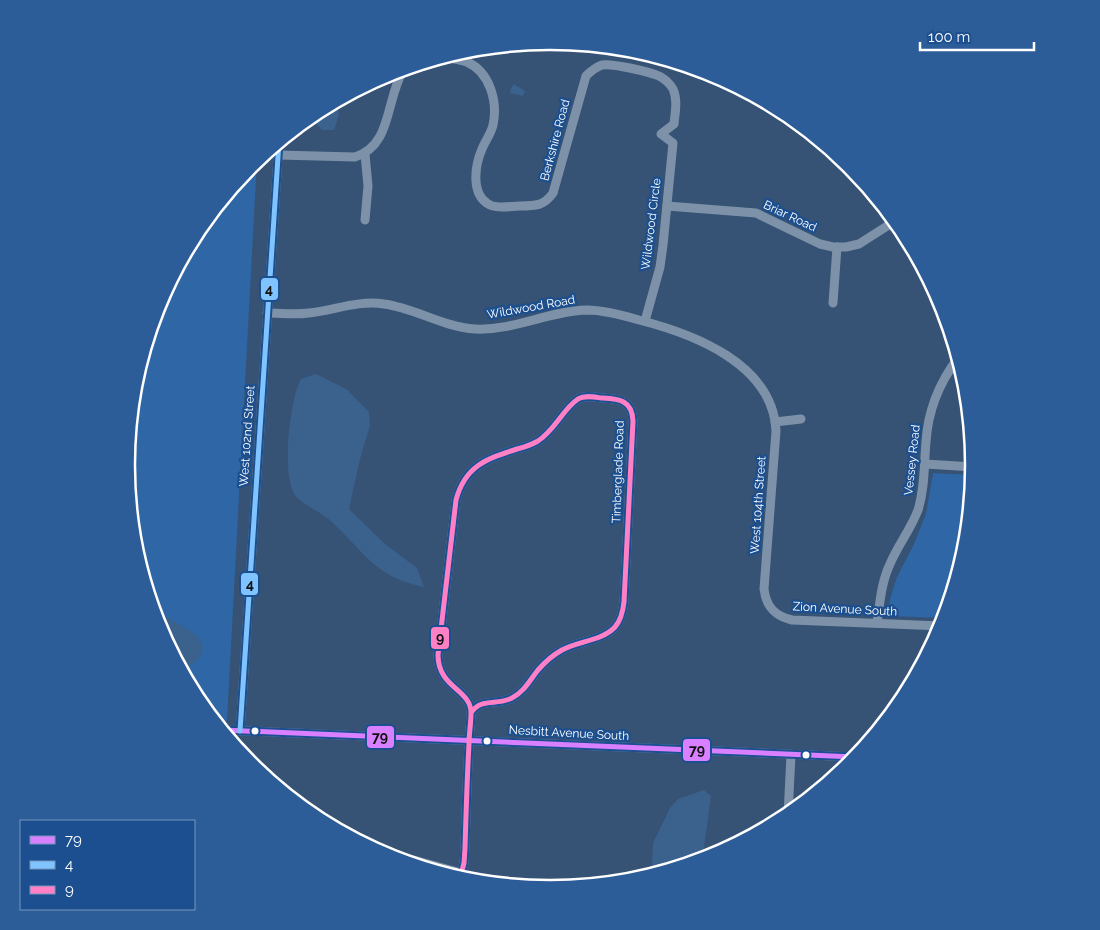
<svg xmlns="http://www.w3.org/2000/svg" width="1100" height="930" font-family="Raleway,sans-serif">
<style>
.green{fill:#2f66a5}
.water{fill:#3b618d}
.lines{fill:none;stroke-linecap:round;stroke-linejoin:round}
.minor{stroke:#7d92a8;stroke-width:9}
.bus-1-casing{stroke:#1b4f8f;stroke-width:9}
.bus-2-casing{stroke:#1b4f8f;stroke-width:9}
.bus-3-casing{stroke:#1b4f8f;stroke-width:9}
.bus-1{stroke:#d880ff;stroke-width:5}
.bus-2{stroke:#80c4ff;stroke-width:5}
.bus-3{stroke:#ff80c5;stroke-width:5}
.bus-dot{fill:#fff;stroke:#1b4f8f;stroke-width:2}
.labels{text-anchor:middle;stroke-width:4.5;stroke-linejoin:round;paint-order:stroke}
.street-label{font-size:12px;fill:#fff;stroke:#1b4f8f}
.rim{fill:none;stroke:#fff;stroke-width:2.5}
.line-badge{stroke:#1b4f8f;stroke-width:2}
.pale-badge-label{font-size:14px;text-anchor:middle;font-weight:bold;fill:#111}
</style>
<rect width="100%" height="100%" fill="#365274"/>
<g class="green">
<polygon points="257,160 227,721 214,720 198,700 158,627 134,547 126,465 134,382 159,303 198,229 251,165"/>
<polygon points="933,473 973,475 966,548 944,618 888,616 890,599 897,577 914,544 926,514"/>
</g>
<g class="water">
<polygon points="514,84 525,91 523,96 510,93 511,88"/>
<polygon points="336,101 339,115 334,130 322,130 310,117"/>
<path d="M316 374 348 390 349 392 369 412 370 425 360 459 349 509 385 544 417 568 424 587C375 577 365 553 332 522 323 513 301 504 295 495 281 476 290 398 301 379Z"/>
<polygon points="160,613 198,636 203,647 199,659 182,671 158,627 155,614"/>
<polygon points="704,790 711,796 703,854 705,859 655,874 652,865 653,843 670,808 678,799"/>
</g>
<g class="lines">
<g class="minor">
<path d="M441 57C450 58 459 59 467 62 490 72 498 102 493 125 491 134 485 141 482 149 475 165 470 195 490 205 498 209 511 206 520 206 535 206 544 206 553 193L586 76C591 71 596 67 602 65 612 63 650 72 659 76 665 79 670 84 673 89 678 100 675 113 674 124L661 134 673 143 663 245 660 267 645 321"/>
<polyline points="365,154 368,186 365,220"/>
<path d="M278 155 355 157C393 145 385 99 404 69"/>
<polyline points="667,206 756,213 820,244 833,247 846,247 859,244 895,221"/>
<polyline points="833,303 837,247"/>
<path d="M267 313C281 313 295 315 309 313 335 310 358 300 384 304 415 308 443 327 475 329 513 331 549 311 587 310 604 310 622 315 639 320 694 334 773 364 776 431L764 589C766 607 775 616 792 620L942 626"/>
<polyline points="775,422 801,419"/>
<polyline points="925,464 974,467"/>
<path d="M877 623C880 603 881 583 890 564 898 545 911 529 918 510 925 488 924 464 926 442 928 410 939 383 958 358"/>
<polyline points="222,730 855,757"/>
<polyline points="240,731 279,142"/>
<polyline points="788,815 791,755"/>
<polyline points="385,855 410,859 461,873"/>
<path d="M460 878 464 863 465 848C466 814 467 779 469 744 469 734 471 723 471 713 471 689 438 688 438 655L456 500C465 466 486 459 517 449 525 447 531 445 538 441 555 430 563 409 578 399 585 395 594 397 601 398 618 399 632 399 633 421L624 602C623 611 621 620 615 627 602 641 578 641 562 650 553 655 545 662 538 670 530 680 524 692 512 698 497 706 481 697 471 713"/>
<polyline points="580,886 582,883"/>
</g>
<defs>
<polyline id="bus-1" points="222,730 855,757"/>
<polyline id="bus-2" points="240,731 279,142"/>
<path id="bus-3" d="M460 878 464 863 465 848C466 814 467 779 469 744 469 734 471 723 471 713 471 689 438 688 438 655L456 500C465 466 486 459 517 449 525 447 531 445 538 441 555 430 563 409 578 399 585 395 594 397 601 398 618 399 632 399 633 421L624 602C623 611 621 620 615 627 602 641 578 641 562 650 553 655 545 662 538 670 530 680 524 692 512 698 497 706 481 697 471 713"/>
</defs>
<use href="#bus-1" class="bus-1-casing"/>
<use href="#bus-2" class="bus-2-casing"/>
<use href="#bus-3" class="bus-3-casing"/>
<use href="#bus-1" class="bus-1"/>
<use href="#bus-2" class="bus-2"/>
<use href="#bus-3" class="bus-3"/>
</g>
<g class="bus-dot">
<circle cx="255" cy="731" r="4.5"/>
<circle cx="487" cy="741" r="4.5"/>
<circle cx="806" cy="755" r="4.5"/>
</g>
<g class="labels">
<g class="street-label">
<text transform="translate(555 140) rotate(-75)" y="4">Berkshire Road</text>
<text transform="translate(790 216) rotate(25)" y="4">Briar Road</text>
<text transform="translate(651 224) rotate(-83)" y="4">Wildwood Circle</text>
<text transform="translate(531 307) rotate(-10)" y="4">Wildwood Road</text>
<text transform="translate(247 436) rotate(-86)" y="4">West 102nd Street</text>
<text transform="translate(912 460) rotate(-84)" y="4">Vessey Road</text>
<text transform="translate(618 472) rotate(-88)" y="4">Timberglade Road</text>
<text transform="translate(758 505) rotate(-86)" y="4">West 104th Street</text>
<text transform="translate(845 609) rotate(3)" y="4">Zion Avenue South</text>
<text transform="translate(569 733) rotate(3)" y="4">Nesbitt Avenue South</text>
</g>
</g>
<path d="M0 0H1100V930H0ZM135 465a415 415 0 1 1 830 0a415 415 0 1 1-830 0Z" fill="#2d5d98" fill-rule="evenodd"/>
<path class="rim" d="M135 465a415 415 0 1 1 830 0a415 415 0 1 1-830 0Z"/>
<g class="line-badge">
<rect x="260" y="277" width="19" height="24" rx="5" fill="#80c4ff"/>
<rect x="240" y="572" width="19" height="24" rx="5" fill="#80c4ff"/>
<rect x="430" y="626" width="20" height="24" rx="5" fill="#ff80c5"/>
<rect x="366" y="725" width="29" height="24" rx="5" fill="#d880ff"/>
<rect x="682" y="738" width="29" height="24" rx="5" fill="#d880ff"/>
</g>
<g class="pale-badge-label">
<text x="269" y="294">4</text>
<text x="250" y="589">4</text>
<text x="440" y="643">9</text>
<text x="380" y="742">79</text>
<text x="697" y="755">79</text>
</g>
<rect x="20" y="820" width="175" height="90" fill="#1b4f8f" stroke="#7695bc"/>
<rect x="30" y="836" width="25" height="8" fill="#d880ff" stroke="#7695bc"/>
<text x="65" y="845" font-size="15" fill="#ffffff">79</text>
<rect x="30" y="861" width="25" height="8" fill="#80c4ff" stroke="#7695bc"/>
<text x="65" y="870" font-size="15" fill="#ffffff">4</text>
<rect x="30" y="886" width="25" height="8" fill="#ff80c5" stroke="#7695bc"/>
<text x="65" y="895" font-size="15" fill="#ffffff">9</text>
<path d="M920 42v8h114v-8" fill="none" stroke="#ffffff" stroke-width="2.5"/>
<text x="928" y="42" font-size="15" fill="#ffffff" stroke="#1b4f8f" stroke-width="4" paint-order="stroke">100 m</text>
</svg>
